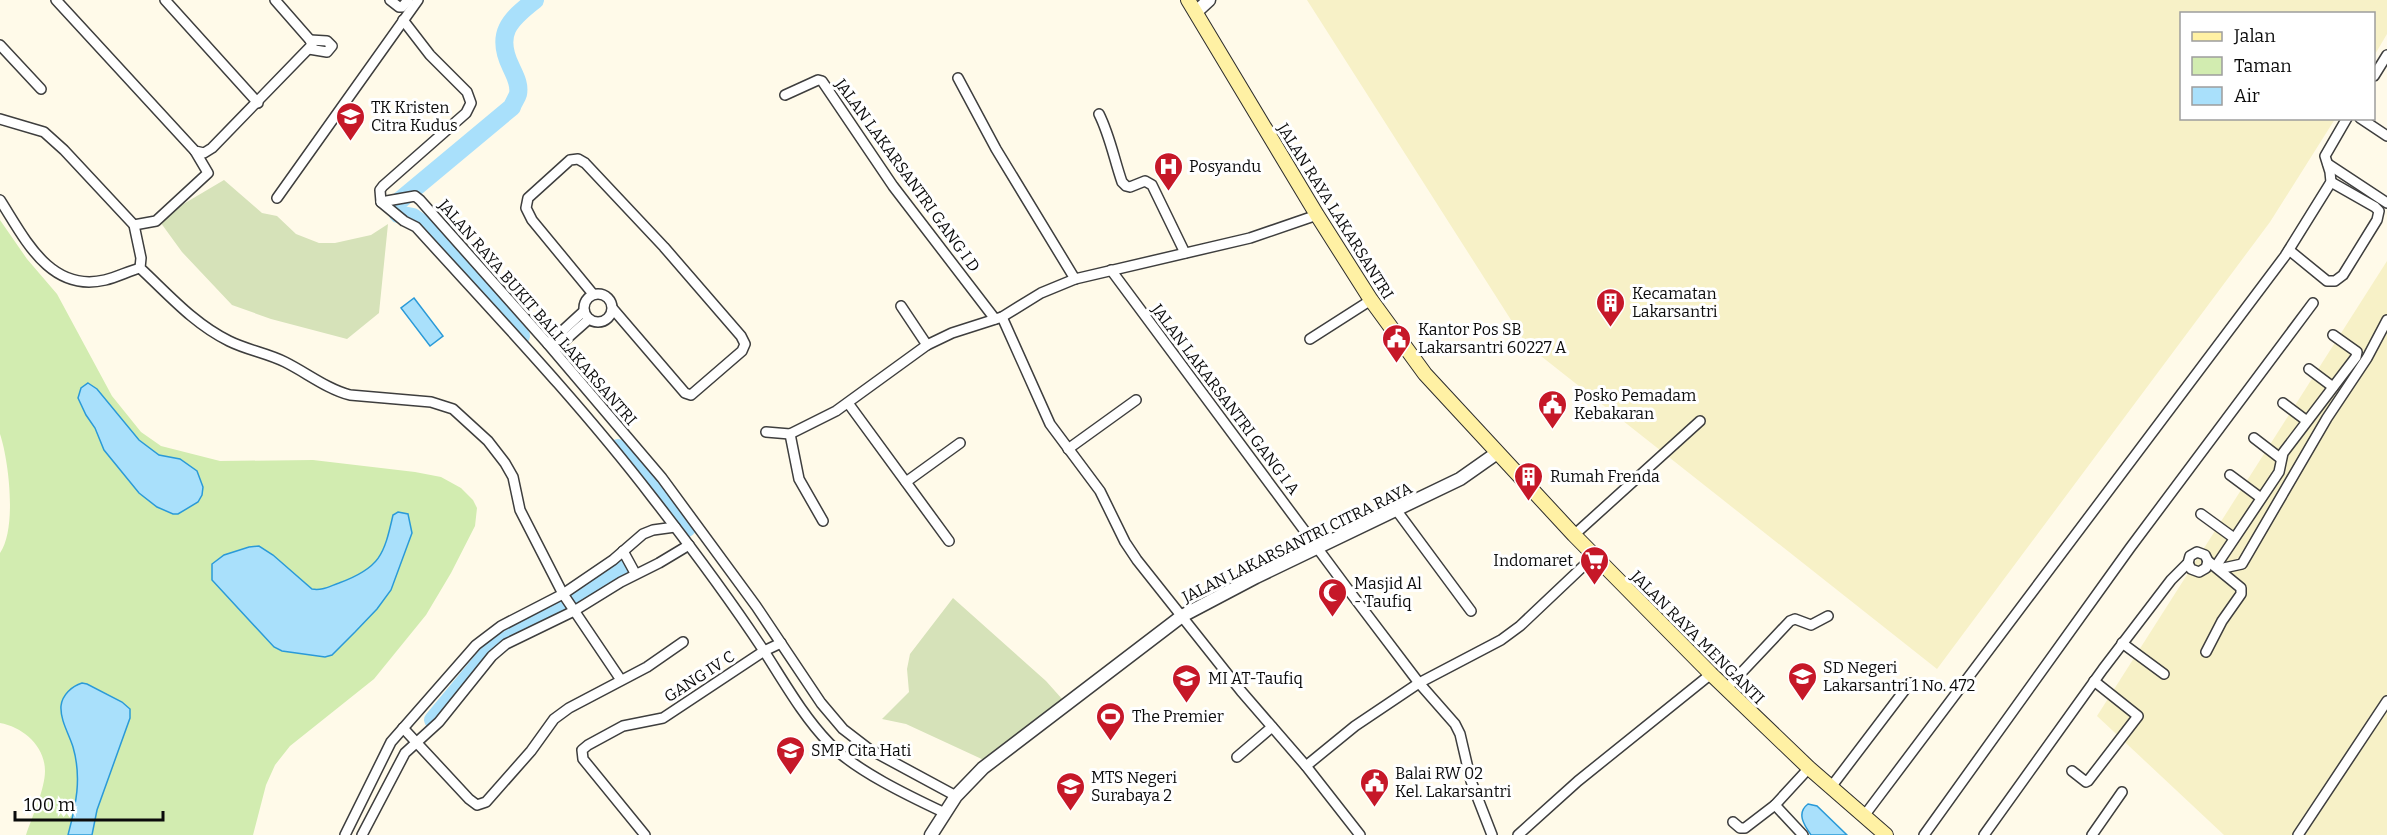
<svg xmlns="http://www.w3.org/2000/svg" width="2387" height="835" font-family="Bitter,serif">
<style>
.farmland{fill:#f7f1c7}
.green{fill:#d2ecb0}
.cemetery{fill:#d6e2b9}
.water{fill:#a9e0fb;stroke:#2a9ad8;stroke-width:1.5}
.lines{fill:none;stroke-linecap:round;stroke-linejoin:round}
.river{stroke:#a9e0fb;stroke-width:18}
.minor-casing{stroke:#3e3e3e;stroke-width:12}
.tertiary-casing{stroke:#3e3e3e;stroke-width:15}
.secondary-casing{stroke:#2d2d2d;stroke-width:16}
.minor{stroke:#fff;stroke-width:9}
.tertiary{stroke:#fff;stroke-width:12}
.secondary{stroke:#fff1a4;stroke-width:14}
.labels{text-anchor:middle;stroke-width:6;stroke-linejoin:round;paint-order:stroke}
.poi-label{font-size:16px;fill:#0b0b0b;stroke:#fff;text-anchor:start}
.street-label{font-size:16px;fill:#0b0b0b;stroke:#fff}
</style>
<rect width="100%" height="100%" fill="#fffae9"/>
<g class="farmland">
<polygon points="1307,0 2387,0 2387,34 2374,56 2374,14 2182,14 2182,118 2335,119 2270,222 1937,669 1527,345"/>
<polygon points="2387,261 2387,835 2224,835 2097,716"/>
</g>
<path class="green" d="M0 220 27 259 57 294 112 396 141 432 161 446 220 461 313 460 415 472 441 477 461 488 473 500 477 508 475 526 451 573 426 615 374 679 290 746 275 765 266 785 253 835H26C32 817 45 789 45 771 45 746 23 727 0 723V553C17 529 9 461 0 434Z"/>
<g class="cemetery">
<polygon points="224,180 262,213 277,216 296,234 319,243 335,243 371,235 388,224 379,313 347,339 271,319 232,305 182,252 158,219"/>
<polygon points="953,598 1046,681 1063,700 986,761 906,724 882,719 909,692 907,669 910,654"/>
</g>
<g class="water">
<polygon points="414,298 443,336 430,346 401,308"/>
<polygon points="88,383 97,389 139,440 159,455 180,459 197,471 203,487 202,495 198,502 178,514 173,514 157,507 139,493 104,450 95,428 86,415 78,398 81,388"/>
<path d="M398 512 408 514 412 533 391 590 377 609 355 632 332 655 325 657 282 651 274 647 212 580V564L224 555 249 547 259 546 273 555 312 589C322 591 330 586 339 583 380 568 384 555 393 515Z"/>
<path d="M82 683 87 684 122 702 130 709V718L97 810 92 835H68C76 805 82 778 73 747 69 734 60 720 61 706 62 695 72 686 82 683Z"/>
<path d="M1808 804 1817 806 1847 835H1811C1804 825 1796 813 1808 804Z"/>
</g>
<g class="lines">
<g class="river">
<path d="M398 202 512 107C513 103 517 98 518 94 520 84 515 76 511 67 495 34 509 20 535 0"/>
<polyline points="398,214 413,217 427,227 521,336"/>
<polyline points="618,448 687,528"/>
<polyline points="579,596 626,568"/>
<polyline points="433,720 491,650 558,608"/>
</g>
<defs>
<g id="minor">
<polyline points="56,0 195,151 204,153 212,148 312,45 310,40 275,0"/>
<polyline points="165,0 258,103"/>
<polyline points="390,0 399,7 402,7 408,0"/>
<path d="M403 20 430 55 467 92 471 103 466 113 383 186 380 190 381 202 404 221 416 227C496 315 579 402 652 497 691 547 729 598 764 651 784 682 803 716 829 743 854 770 911 797 945 813"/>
<polyline points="0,45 41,89"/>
<polyline points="309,49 327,52 332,46 327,41 310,40"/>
<polyline points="2374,76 2387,55"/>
<polyline points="958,78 996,149 1075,279"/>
<polyline points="785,95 818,80 822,81 893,186 995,319"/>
<path d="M1099 114C1110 136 1114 159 1122 182L1126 186 1130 187 1145 181 1152 185 1185 253"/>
<polyline points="2360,118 2387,136"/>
<path d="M0 119 44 132 64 150 134 225 141 258 140 268C168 294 194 324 229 341 247 350 267 353 285 362 307 373 327 389 350 395L431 402 453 409 488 441 505 463 513 477 520 510 563 594 621 680"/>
<polyline points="2328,164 2387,203"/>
<polyline points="277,198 418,0"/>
<path d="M0 200C25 239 50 293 105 280 117 277 129 271 140 268"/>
<polyline points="381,202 415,196 420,200 548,344 662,478 756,606 821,703 843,729 869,749 956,796"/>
<polyline points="134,225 156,221 208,173 195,151"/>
<polyline points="2289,250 2327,281 2335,281 2343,275 2377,220 2379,211 2375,207 2331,182"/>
<polyline points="1111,270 1350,592 1419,683 1455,724 1460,734 1471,781 1492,835"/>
<circle cx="598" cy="308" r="14"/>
<polyline points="593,294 532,220 526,208 528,198 570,160 578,159 585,163 664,247 741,336 745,344 742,351 691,395 685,393 613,309"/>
<polyline points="901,306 927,345"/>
<polyline points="1002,317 1050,424 1100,491 1125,542 1137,560 1241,691 1306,766 1360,835"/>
<polyline points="1310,339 1371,300"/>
<polyline points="548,344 584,311"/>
<polyline points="554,350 589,319"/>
<polyline points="2309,369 2333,387"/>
<polyline points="848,403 949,541"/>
<polyline points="2283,403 2307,421"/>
<polyline points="766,432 790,434 836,411 927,345 952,333 1002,317 1041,293 1075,279 1250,238 1317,215"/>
<polyline points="790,434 799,479 823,521"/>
<polyline points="2254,438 2280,458"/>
<polyline points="1068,449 1136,400"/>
<polyline points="2230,475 2261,498"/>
<polyline points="906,482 960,443"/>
<polyline points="1397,511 1471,611"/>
<polyline points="2201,514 2234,538"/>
<polyline points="1574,535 1700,421"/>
<polyline points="623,551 635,573"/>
<polyline points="2188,563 2191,569 2199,572 2206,568 2208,561"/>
<polyline points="2216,566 2279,472 2283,453 2356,357 2357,352 2333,335"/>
<polyline points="2219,569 2242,564 2327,418 2367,358 2387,320"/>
<polyline points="2122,643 2164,674"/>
<polyline points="1726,689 1790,621 1795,619 1811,625 1828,616"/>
<polyline points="403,728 469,799 477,805 486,802 531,751 554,719 569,708 647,667 683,642"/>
<polyline points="1237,757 1272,727"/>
<polyline points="1306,766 1355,726 1419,683 1501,640 1520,626 1594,556"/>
<polyline points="2072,771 2086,782 2088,781 2138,716 2094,681"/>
<polyline points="1831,787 1910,683"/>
<polyline points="1775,805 1803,835"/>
<polyline points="1864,816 2285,256 2331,182 2330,172 2325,156 2347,118"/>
<polyline points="1733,822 1740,828 1745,828 1775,805 1809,768"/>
<polyline points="345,835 391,742 476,645 501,626 563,594 613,560 643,534 653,530 675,527"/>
<polyline points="362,835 405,753 439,722 492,656 506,644 574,611 621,582 659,563 689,545"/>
<polyline points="645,835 583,759 582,750 588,745 623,726 663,718 764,651 781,643"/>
<polyline points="1518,835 1578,781 1711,674"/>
<polyline points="1924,835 2130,548 2313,303"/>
<polyline points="1984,835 2103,669 2171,580 2188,563 2190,556 2197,552 2205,555 2208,561 2241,588 2241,594 2222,621 2206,652"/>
<polyline points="2092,835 2122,792"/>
<polyline points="2298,835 2387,701"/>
</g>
<g id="tertiary">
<polyline points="1196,12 1209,0"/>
<polyline points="931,835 956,796 983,768 1182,616 1256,577 1460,479 1497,453"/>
</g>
<polyline id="secondary" points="1188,0 1317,215 1371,300 1425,374 1574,535 1711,674 1809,768 1886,835"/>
</defs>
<use href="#minor" class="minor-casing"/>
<use href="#tertiary" class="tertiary-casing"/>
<use href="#secondary" class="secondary-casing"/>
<use href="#minor" class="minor"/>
<use href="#tertiary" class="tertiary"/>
<use href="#secondary" class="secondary"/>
</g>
<defs>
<symbol id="school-pin" viewBox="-11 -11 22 30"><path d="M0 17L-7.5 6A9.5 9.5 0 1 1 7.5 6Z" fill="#c61828" stroke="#fff"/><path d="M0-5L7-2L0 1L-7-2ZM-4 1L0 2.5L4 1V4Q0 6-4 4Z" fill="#fff"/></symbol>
<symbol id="hospital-pin" viewBox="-11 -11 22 30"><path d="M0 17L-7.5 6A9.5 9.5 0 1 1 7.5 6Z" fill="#c61828" stroke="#fff"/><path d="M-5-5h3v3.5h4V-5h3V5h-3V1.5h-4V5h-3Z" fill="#fff"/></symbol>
<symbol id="building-pin" viewBox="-11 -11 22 30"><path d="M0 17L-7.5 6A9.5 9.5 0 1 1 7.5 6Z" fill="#c61828" stroke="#fff"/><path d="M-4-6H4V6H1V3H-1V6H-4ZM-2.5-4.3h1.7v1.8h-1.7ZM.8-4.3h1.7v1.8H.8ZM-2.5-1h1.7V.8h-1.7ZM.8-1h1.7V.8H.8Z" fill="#fff"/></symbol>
<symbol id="civic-pin" viewBox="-11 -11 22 30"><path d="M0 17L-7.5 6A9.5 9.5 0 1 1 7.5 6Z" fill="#c61828" stroke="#fff"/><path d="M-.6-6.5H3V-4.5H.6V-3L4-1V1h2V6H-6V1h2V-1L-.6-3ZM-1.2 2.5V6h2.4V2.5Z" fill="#fff"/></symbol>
<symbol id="supermarket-pin" viewBox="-11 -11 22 30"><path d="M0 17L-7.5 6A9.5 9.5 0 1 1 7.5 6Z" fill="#c61828" stroke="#fff"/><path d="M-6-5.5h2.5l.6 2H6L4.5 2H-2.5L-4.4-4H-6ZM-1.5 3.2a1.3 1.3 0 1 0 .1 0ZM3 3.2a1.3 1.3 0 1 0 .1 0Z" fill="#fff"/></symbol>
<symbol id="mosque-pin" viewBox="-11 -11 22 30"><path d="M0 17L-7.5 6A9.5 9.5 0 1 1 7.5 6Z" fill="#c61828" stroke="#fff"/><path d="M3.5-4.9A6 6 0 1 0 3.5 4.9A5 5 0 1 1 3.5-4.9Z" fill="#fff"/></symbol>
<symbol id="stadium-pin" viewBox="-11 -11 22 30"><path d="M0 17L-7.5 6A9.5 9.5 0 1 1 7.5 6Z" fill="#c61828" stroke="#fff"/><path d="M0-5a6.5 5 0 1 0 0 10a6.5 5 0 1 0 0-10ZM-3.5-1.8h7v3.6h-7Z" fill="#fff"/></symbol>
</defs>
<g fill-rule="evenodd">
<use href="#school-pin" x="334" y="100" width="33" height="45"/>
<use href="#hospital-pin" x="1152" y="150" width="33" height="45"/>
<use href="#building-pin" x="1594" y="286" width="33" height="45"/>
<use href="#civic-pin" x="1380" y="322" width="33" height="45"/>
<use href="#civic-pin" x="1536" y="388" width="33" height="45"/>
<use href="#building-pin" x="1512" y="460" width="33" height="45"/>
<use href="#supermarket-pin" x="1578" y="544" width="33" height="45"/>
<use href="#mosque-pin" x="1316" y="576" width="33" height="45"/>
<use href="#school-pin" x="1786" y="660" width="33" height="45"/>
<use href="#school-pin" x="1170" y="662" width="33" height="45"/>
<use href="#stadium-pin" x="1094" y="700" width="33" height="45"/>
<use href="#school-pin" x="774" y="734" width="33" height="45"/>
<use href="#civic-pin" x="1358" y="766" width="33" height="45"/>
<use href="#school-pin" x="1054" y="770" width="33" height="45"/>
</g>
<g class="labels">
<g class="poi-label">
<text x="371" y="113">TK Kristen<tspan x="371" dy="18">Citra Kudus</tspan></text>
<text x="1189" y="172">Posyandu</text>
<text x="1632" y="299">Kecamatan<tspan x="1632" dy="18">Lakarsantri</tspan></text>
<text x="1418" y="335">Kantor Pos SB<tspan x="1418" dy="18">Lakarsantri 60227 A</tspan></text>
<text x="1574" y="401">Posko Pemadam<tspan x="1574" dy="18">Kebakaran</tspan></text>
<text x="1550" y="482">Rumah Frenda</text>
<text x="1573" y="566" text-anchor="end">Indomaret</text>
<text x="1354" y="589">Masjid Al<tspan x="1354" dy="18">- Taufiq</tspan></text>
<text x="1823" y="673">SD Negeri<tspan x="1823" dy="18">Lakarsantri 1 No. 472</tspan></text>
<text x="1208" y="684">MI AT-Taufiq</text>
<text x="1132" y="722">The Premier</text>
<text x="811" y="756">SMP Cita Hati</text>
<text x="1395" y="779">Balai RW 02<tspan x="1395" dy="18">Kel. Lakarsantri</tspan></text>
<text x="1091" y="783">MTS Negeri<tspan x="1091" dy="18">Surabaya 2</tspan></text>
</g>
<g class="street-label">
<text transform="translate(908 175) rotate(54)" y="6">JALAN LAKARSANTRI GANG I D</text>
<text transform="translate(1336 211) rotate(58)" y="6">JALAN RAYA LAKARSANTRI</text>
<text transform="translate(538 312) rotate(49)" y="6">JALAN RAYA BUKIT BALI LAKARSANTRI</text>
<text transform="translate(1226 399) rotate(53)" y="6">JALAN LAKARSANTRI GANG I A</text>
<text transform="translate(1297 542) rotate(-26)" y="6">JALAN LAKARSANTRI CITRA RAYA</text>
<text transform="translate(1698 637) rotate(45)" y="6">JALAN RAYA MENGANTI</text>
<text transform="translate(699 676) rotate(-33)" y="6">GANG IV C</text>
</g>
</g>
<rect x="2180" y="12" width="195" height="108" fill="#ffffff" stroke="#9d9d9d" stroke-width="1.5"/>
<rect x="2192" y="32" width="30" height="9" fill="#fff1a4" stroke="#9d9d9d" stroke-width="1.5"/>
<text x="2234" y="42" font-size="18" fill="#0b0b0b">Jalan</text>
<rect x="2192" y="57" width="30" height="18" fill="#d2ecb0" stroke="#9d9d9d" stroke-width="1.5"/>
<text x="2234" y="72" font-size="18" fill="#0b0b0b">Taman</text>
<rect x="2192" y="87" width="30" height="18" fill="#a9e0fb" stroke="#9d9d9d" stroke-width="1.5"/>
<text x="2234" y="102" font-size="18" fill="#0b0b0b">Air</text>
<path d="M15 811v9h148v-9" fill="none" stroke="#0b0b0b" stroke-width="3"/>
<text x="24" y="811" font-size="18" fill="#0b0b0b" stroke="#ffffff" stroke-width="4.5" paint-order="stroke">100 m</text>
</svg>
